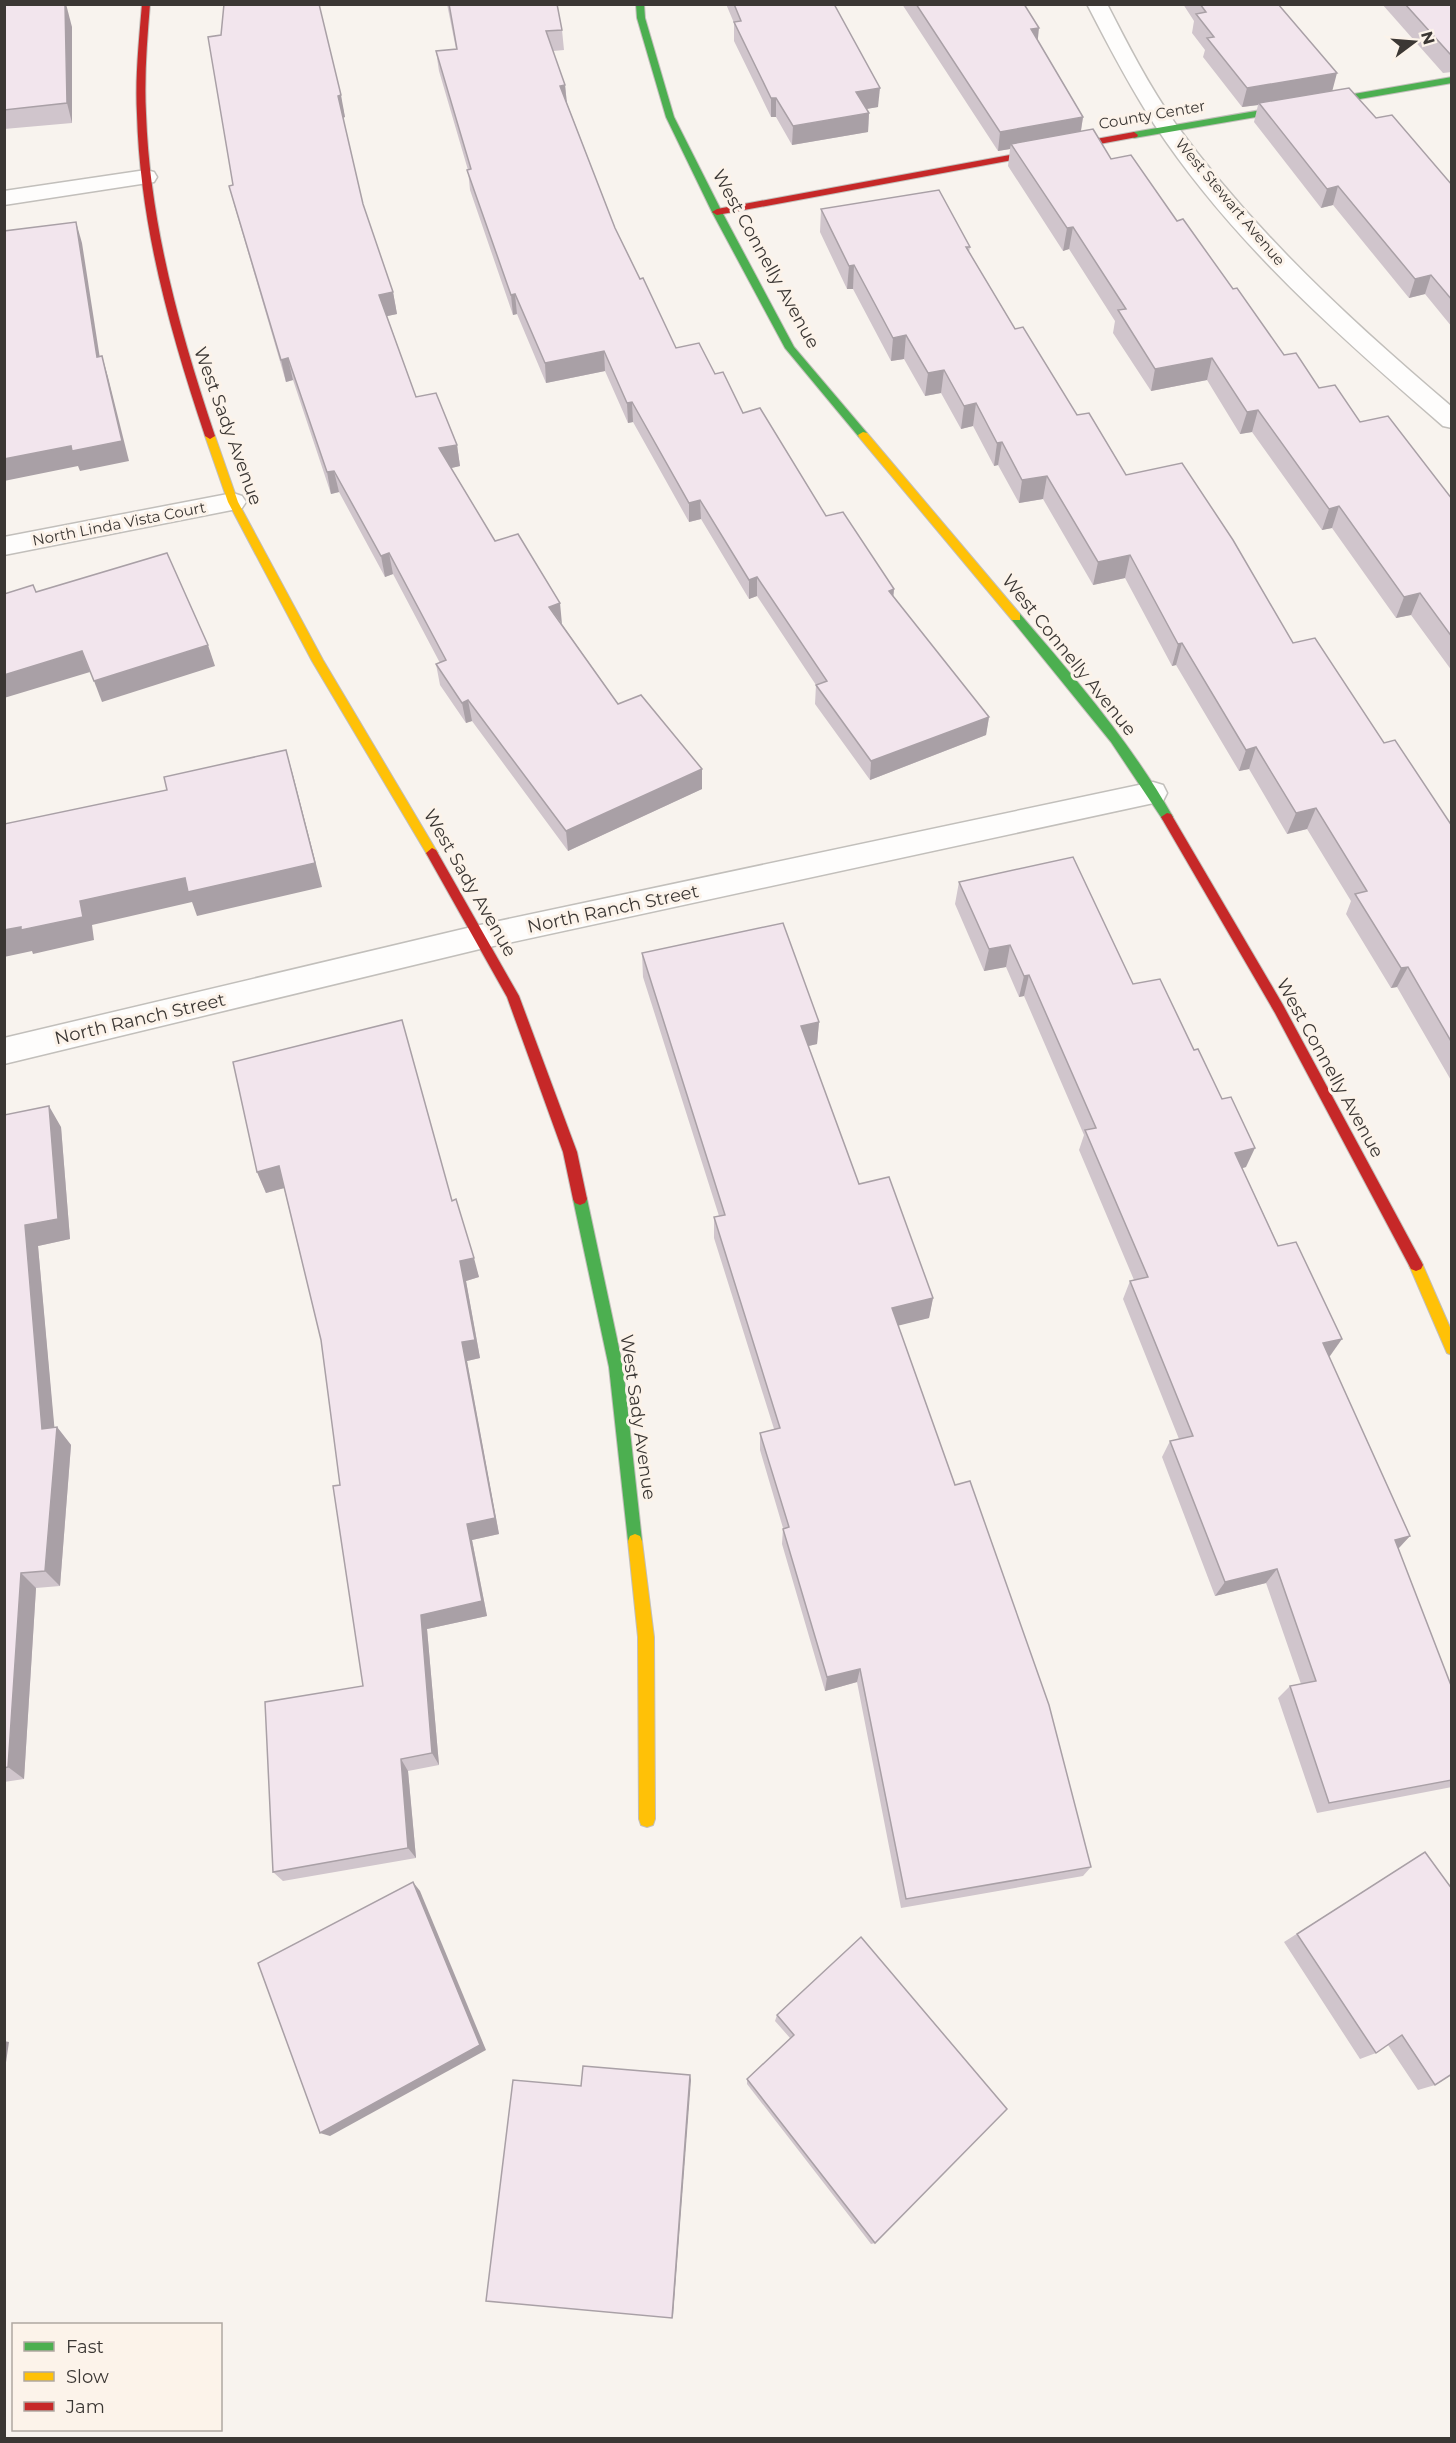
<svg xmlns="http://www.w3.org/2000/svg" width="1456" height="2443" font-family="Montserrat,sans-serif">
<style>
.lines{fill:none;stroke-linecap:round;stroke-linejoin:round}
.street-casing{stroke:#c2bfbb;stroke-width:3}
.fast-casing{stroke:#c2bfbb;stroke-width:2}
.slow-casing{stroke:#c2bfbb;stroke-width:2}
.jam-casing{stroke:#c2bfbb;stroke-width:2}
.street{fill:#fefdfc;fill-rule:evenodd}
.fast{fill:#4caf50;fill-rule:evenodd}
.slow{fill:#ffc107;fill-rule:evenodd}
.jam{fill:#c62828;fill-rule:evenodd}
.wall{fill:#d0c5cc}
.shaded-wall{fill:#a9a0a6}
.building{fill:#f2e5ed;stroke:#a9a0a6;stroke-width:1.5}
.labels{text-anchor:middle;stroke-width:6;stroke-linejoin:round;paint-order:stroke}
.far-street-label{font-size:15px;fill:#3b3734;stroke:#fcf3ea}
.street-label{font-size:18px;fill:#3b3734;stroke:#fcf3ea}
</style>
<rect width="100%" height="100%" fill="#f8f3ee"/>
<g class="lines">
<defs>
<g id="street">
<path d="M1087 4H1107C1128 45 1149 86 1175 123 1253 231 1351 321 1452 407V428L1443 426C1338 335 1231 241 1154 124 1129 85 1108 45 1087 4Z"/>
<polygon points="146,170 154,172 157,177 154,182 4,205 4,191"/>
<polygon points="233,493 242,496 246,502 242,508 4,555 4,537"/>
<polygon points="1153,782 1163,785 1167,793 1163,801 480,949 4,1064 4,1038 480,925"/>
</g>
<g id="fast">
<polygon points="636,4 644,4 645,18 674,117 722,212 794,347 867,433 867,437 859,437 785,348 712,212 666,117 637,18"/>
<polygon points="1452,77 1452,83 1134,138 1130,135 1134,132"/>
<path d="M1016 613 1020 614C1075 678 1131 743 1173 817L1171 820H1163L1111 742 1012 620 1011 617Z"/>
<polygon points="580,1193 585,1195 587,1199 623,1367 642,1541 640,1546 635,1548 630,1546 628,1541 609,1367 573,1199 575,1195"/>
</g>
<g id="slow">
<polygon points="863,432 867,433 1020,614 1020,620 1012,620 859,437 858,435"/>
<polygon points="210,433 215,436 238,502 323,660 436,850 438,853 436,856 428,856 312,661 228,502 205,436"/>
<polygon points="1416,1259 1421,1261 1452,1332 1452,1355 1447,1353 1409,1265 1411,1261"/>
<polygon points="635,1534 640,1536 642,1541 654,1637 655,1819 653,1825 647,1827 641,1825 639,1819 638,1637 628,1541 630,1536"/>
</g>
<g id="jam">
<path d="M142 4H150C147 41 144 78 146 114 150 225 180 332 215 436L210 439 205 436C170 332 140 225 137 114 135 78 139 41 142 4Z"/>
<polygon points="1134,132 1138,135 1137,137 717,215 712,212 717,209"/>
<polygon points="1167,813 1171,814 1283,1005 1421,1261 1423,1265 1421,1269 1416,1271 1411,1269 1275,1013 1161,817"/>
<polygon points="432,848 436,850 519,996 577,1152 587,1199 585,1203 580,1205 575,1203 573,1199 563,1152 507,997 426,853"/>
</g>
</defs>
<use href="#street" class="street-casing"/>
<use href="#fast" class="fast-casing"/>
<use href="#slow" class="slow-casing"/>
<use href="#jam" class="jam-casing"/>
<use href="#street" class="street"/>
<use href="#fast" class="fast"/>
<use href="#slow" class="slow"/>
<use href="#jam" class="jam"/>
</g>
<g class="wall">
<polygon points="4,4 72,27 72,123 4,129"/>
<polygon points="224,4 345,4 319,6 345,117 343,118 363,204 393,292 397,314 387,316 416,397 457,445 460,466 451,468 495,541 562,624 618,704 702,769 702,789 568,851 472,721 466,723 440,685 436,664 440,663 393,574 385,577 339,492 331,494 293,380 286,382 235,208 229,186 233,185 221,35"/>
<polygon points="447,4 557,4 562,30 564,50 553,51 565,85 567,103 615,228 640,279 676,348 715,374 743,413 826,516 894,589 893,597 989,717 986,735 870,780 815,704 816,685 757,596 749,599 701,519 689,522 633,422 628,423 605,371 546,383 517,314 513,315 470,190 468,170 439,71 436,51 456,49"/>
<polygon points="726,4 834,4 878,107 866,109 869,113 868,132 792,145 776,117 771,117 734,41 734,23"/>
<polygon points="902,4 1024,4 1037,41 1083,117 1081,131 1177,221 1233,289 1284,355 1319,388 1452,499 1452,671 1411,615 1396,618 1332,528 1322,530 1252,432 1240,434 1207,380 1151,391 1113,333 1115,321 1069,249 1063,251 1008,166 1010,149 998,151"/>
<polygon points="1183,4 1278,4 1332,90 1376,118 1452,185 1452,327 1425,294 1409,298 1333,205 1321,208 1254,122 1258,105 1242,107 1203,57 1205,50 1192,33 1194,21"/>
<polygon points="1382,4 1452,4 1452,72 1443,73"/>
<polygon points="821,209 970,247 969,252 1015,329 1077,415 1126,475 1293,643 1384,743 1452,826 1452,1082 1397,987 1391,988 1346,914 1351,901 1307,829 1287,834 1249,769 1239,771 1176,665 1172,666 1125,578 1093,585 1043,499 1019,503 998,465 994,466 973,426 961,429 941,393 925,396 904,359 891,361 853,289 847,289 820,232"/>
<polygon points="959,882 1133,984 1246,1167 1242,1168 1330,1356 1329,1357 1410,1536 1398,1549 1452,1688 1452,1787 1317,1813 1278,1698 1290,1686 1301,1684 1266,1583 1215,1596 1162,1457 1170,1441 1179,1439 1123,1299 1130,1281 1134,1280 1079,1150 1084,1135 1024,996 1019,997 1006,967 984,971 955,904"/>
<polygon points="642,953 819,1022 817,1044 808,1046 859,1184 933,1298 929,1318 898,1325 1091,1867 1083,1876 901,1908 857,1682 825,1691 782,1544 783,1528 760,1450 760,1433 774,1429 714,1238 714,1217 719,1216 643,977"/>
<polygon points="4,1115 61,1127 70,1239 38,1246 54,1428 57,1427 71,1445 60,1586 36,1588 24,1779 4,1782"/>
<polygon points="257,1172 452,1201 479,1277 466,1281 480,1358 467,1361 499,1534 472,1540 487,1616 427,1629 439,1765 408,1771 416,1858 283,1881 273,1872 363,1686 340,1485 321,1340 284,1188 266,1193"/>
<polygon points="1425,1852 1435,2085 1418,2090 1388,2045 1376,2053 1360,2059 1284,1942"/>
<polygon points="861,1937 875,2243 871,2244 747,2084 747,2079 790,2038 775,2021 777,2015"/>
</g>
<g class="shaded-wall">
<polygon points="65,4 66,4 72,27 72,123 67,103"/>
<polygon points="1039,28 1037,47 1031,29"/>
<polygon points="1337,73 1332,92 1259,103 1258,105 1242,107 1247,88"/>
<polygon points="565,85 567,105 560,86"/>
<polygon points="880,88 878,107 855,111 856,92"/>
<polygon points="341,95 345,117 342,118 338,96"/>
<rect x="771" y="98" width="5" height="19"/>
<polygon points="869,113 868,132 792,145 793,126"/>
<polygon points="1083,117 1080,136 1011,144 1010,149 998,151 1000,132"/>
<polygon points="1338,186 1333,205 1321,208 1327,189"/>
<polygon points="76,222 82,243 103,378 97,357"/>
<polygon points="1073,227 1069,249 1063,251 1067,228"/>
<polygon points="854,265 853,289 847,289 849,266"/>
<polygon points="1431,275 1425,294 1409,298 1415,279"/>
<polygon points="393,292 397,314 383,317 379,295"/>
<polygon points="515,294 517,314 513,315 511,295"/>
<polygon points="906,335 904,359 891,361 893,338"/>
<polygon points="604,351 605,371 546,383 545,363"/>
<polygon points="102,356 108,377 129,461 80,471 78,466 4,481 4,459"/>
<polygon points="288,358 293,380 286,382 281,360"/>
<polygon points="1212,358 1207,380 1151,391 1155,369"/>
<polygon points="944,370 941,393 925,396 928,373"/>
<polygon points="632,402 633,422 628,423 627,403"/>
<polygon points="976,403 973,426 961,429 964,406"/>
<polygon points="1258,410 1252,432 1240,434 1247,412"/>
<polygon points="1002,442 998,465 994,466 997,443"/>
<polygon points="457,445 460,466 443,470 439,448"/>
<polygon points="334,471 339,492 331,494 327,472"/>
<polygon points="1047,476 1043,499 1019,503 1022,480"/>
<polygon points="700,500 701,519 689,522 689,503"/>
<polygon points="1339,506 1332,528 1322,530 1329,509"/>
<polygon points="389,553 393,574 385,577 381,556"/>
<polygon points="1130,555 1125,578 1093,585 1098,562"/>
<polygon points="757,577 757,596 749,599 749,580"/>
<polygon points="894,589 892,609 889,591"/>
<polygon points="1420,593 1411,615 1396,618 1404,597"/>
<polygon points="560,603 562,624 549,607"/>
<polygon points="1182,643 1176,665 1172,666 1178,644"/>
<polygon points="208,645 215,666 102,702 94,681"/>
<polygon points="82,651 90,672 4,698 4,675"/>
<polygon points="468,700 472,721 466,723 462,703"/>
<polygon points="989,717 986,735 870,780 871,761"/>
<polygon points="1256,747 1249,769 1239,771 1246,750"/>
<polygon points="286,750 293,775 322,887 197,916 192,902 92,925 94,940 33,954 32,951 4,957 4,930 80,901"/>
<polygon points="702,769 702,789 568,851 566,831"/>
<polygon points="1316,808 1307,829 1287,834 1296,813"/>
<polygon points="1010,945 1006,967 984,971 989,949"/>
<polygon points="1408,967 1397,987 1391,988 1401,968"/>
<polygon points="1029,975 1024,996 1019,997 1024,976"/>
<polygon points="819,1022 817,1044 800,1048 801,1026"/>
<polygon points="49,1106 61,1127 70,1239 38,1246 56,1445 57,1427 71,1445 60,1586 45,1571 25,1225"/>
<polygon points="1255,1148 1246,1167 1226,1173 1235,1153"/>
<polygon points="279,1166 288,1187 266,1193 257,1172"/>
<polygon points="474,1258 479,1277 466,1281 480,1358 467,1361 499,1534 472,1540 487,1616 427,1629 439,1765 432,1753 421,1615 467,1524 460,1261"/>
<polygon points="933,1298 929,1318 889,1328 892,1308"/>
<polygon points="1342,1339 1330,1356 1312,1361 1323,1343"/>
<polygon points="1410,1536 1396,1551 1395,1540"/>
<polygon points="1277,1569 1266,1583 1215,1596 1225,1582"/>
<polygon points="21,1573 36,1588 24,1779 8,1767"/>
<polygon points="860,1669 857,1682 825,1691 827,1677"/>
<polygon points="401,1759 408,1771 416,1858 408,1848"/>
<polygon points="413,1882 420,1891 486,2050 330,2136 320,2133"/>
<polygon points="4,2041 9,2042 4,2076"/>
<polygon points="690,2075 691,2080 673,2317 672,2318"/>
</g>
<g class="building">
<polygon points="4,4 65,4 67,103 4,110"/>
<polygon points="224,4 319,4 341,95 338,96 363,204 393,292 379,295 416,397 436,393 457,445 439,448 495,541 518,534 560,603 549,607 618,704 641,695 702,769 566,831 468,700 462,703 436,664 446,660 389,553 381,556 334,471 327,472 288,358 281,360 229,186 233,185 208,37 221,35"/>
<polygon points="449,4 557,4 562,30 546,31 565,85 560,86 615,228 640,279 643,278 676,348 699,343 715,374 723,372 743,413 760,408 826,516 843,512 894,589 889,591 989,717 871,761 816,685 827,681 757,577 749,580 700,500 689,503 632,402 627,403 604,351 545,363 515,294 511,295 467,170 471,169 436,51 457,49"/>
<polygon points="734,4 834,4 880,88 856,92 869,113 793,126 776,98 771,98 734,22 741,21"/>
<polygon points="916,4 1024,4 1039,28 1031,29 1083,117 1000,132"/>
<polygon points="1200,4 1278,4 1337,73 1247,88 1207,38 1214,37 1196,14 1206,12"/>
<polygon points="1405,4 1452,4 1452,54 1450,54"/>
<polygon points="1349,88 1376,118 1392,115 1452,185 1452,300 1431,275 1415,279 1338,186 1327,189 1259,103"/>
<polygon points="1093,129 1111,159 1131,155 1177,221 1183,219 1233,289 1237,288 1284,355 1296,353 1319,388 1335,385 1360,422 1388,416 1452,499 1452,637 1420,593 1404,597 1339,506 1329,509 1258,410 1247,412 1212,358 1155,369 1118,310 1126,309 1073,227 1067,228 1011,144"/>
<polygon points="939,190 970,247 966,247 1015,329 1023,327 1077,415 1089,413 1126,475 1182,463 1233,540 1293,643 1315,638 1384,743 1395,740 1452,826 1452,1043 1408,967 1401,968 1355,894 1367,891 1316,808 1296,813 1256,747 1246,750 1182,643 1178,644 1130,555 1098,562 1047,476 1022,480 1002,442 997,443 976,403 964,406 944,370 928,373 906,335 893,338 854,265 849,266 821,209"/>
<polygon points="76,222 97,357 102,356 122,441 72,451 71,446 4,459 4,231"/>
<polygon points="167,553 208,645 94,681 82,651 4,675 4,594 33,585 36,592"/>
<polygon points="286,750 315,863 188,892 185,878 80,901 83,917 21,930 21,927 4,930 4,824 167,790 164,777"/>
<polygon points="1073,857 1133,984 1160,979 1194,1050 1198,1049 1222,1099 1231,1097 1255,1148 1235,1153 1278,1246 1296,1242 1342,1339 1323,1343 1410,1536 1395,1540 1452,1688 1452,1780 1329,1803 1290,1686 1316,1681 1277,1569 1225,1582 1170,1441 1193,1436 1130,1281 1148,1277 1085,1130 1096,1128 1029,975 1024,976 1010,945 989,949 959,882"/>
<polygon points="783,923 819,1022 801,1026 859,1184 889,1177 933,1298 892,1308 955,1485 970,1481 1049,1705 1091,1867 906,1899 860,1669 827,1677 783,1529 789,1527 760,1433 780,1428 714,1217 725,1215 642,953"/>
<polygon points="402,1020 452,1201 456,1199 474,1258 460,1261 475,1340 462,1342 495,1518 467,1524 482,1601 421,1615 432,1753 401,1759 408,1848 273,1872 265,1702 363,1686 333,1486 340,1485 321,1340 279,1166 257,1172 233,1062"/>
<polygon points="49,1106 58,1219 25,1225 42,1429 57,1427 45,1571 21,1573 8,1767 4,1768 4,1115"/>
<polygon points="1425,1852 1452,1889 1452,2074 1435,2085 1402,2035 1376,2053 1297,1934"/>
<polygon points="413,1882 480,2045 320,2133 258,1963"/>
<polygon points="861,1937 1007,2109 875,2243 747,2079 794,2035 777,2015"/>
<polygon points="583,2066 690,2075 672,2318 486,2301 513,2080 581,2086"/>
</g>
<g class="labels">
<g class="far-street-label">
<text transform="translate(1152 115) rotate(-10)" y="5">County Center</text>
<text transform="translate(1230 202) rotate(50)" y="5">West Stewart Avenue</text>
<text transform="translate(119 524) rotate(-11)" y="5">North Linda Vista Court</text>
</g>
<g class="street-label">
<text transform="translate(766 259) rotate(61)" y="6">West Connelly Avenue</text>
<text transform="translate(228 426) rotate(70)" y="6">West Sady Avenue</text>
<text transform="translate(1069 655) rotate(51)" y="6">West Connelly Avenue</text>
<text transform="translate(470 883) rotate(60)" y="6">West Sady Avenue</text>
<text transform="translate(613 909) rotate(-12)" y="6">North Ranch Street</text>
<text transform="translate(140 1019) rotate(-13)" y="6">North Ranch Street</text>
<text transform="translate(1330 1068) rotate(61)" y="6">West Connelly Avenue</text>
<text transform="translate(638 1417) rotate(82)" y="6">West Sady Avenue</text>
</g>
</g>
<rect width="1456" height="2443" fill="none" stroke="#3b3734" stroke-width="12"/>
<rect x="12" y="2323" width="210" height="108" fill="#fcf3ea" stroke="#afa8a1" stroke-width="1.5"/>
<rect x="24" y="2342" width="30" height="9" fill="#4caf50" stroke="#afa8a1" stroke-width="1.5"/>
<text x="66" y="2353" font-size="18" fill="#3b3734">Fast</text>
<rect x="24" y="2372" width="30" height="9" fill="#ffc107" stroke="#afa8a1" stroke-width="1.5"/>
<text x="66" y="2383" font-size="18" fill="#3b3734">Slow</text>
<rect x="24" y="2402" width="30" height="9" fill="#c62828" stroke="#afa8a1" stroke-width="1.5"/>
<text x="66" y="2413" font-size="18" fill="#3b3734">Jam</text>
<g transform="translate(1414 42) rotate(74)" stroke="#fcf3ea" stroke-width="4.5" paint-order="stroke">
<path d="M0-4.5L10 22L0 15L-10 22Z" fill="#3b3734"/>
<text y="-9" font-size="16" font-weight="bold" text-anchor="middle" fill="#3b3734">N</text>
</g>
</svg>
